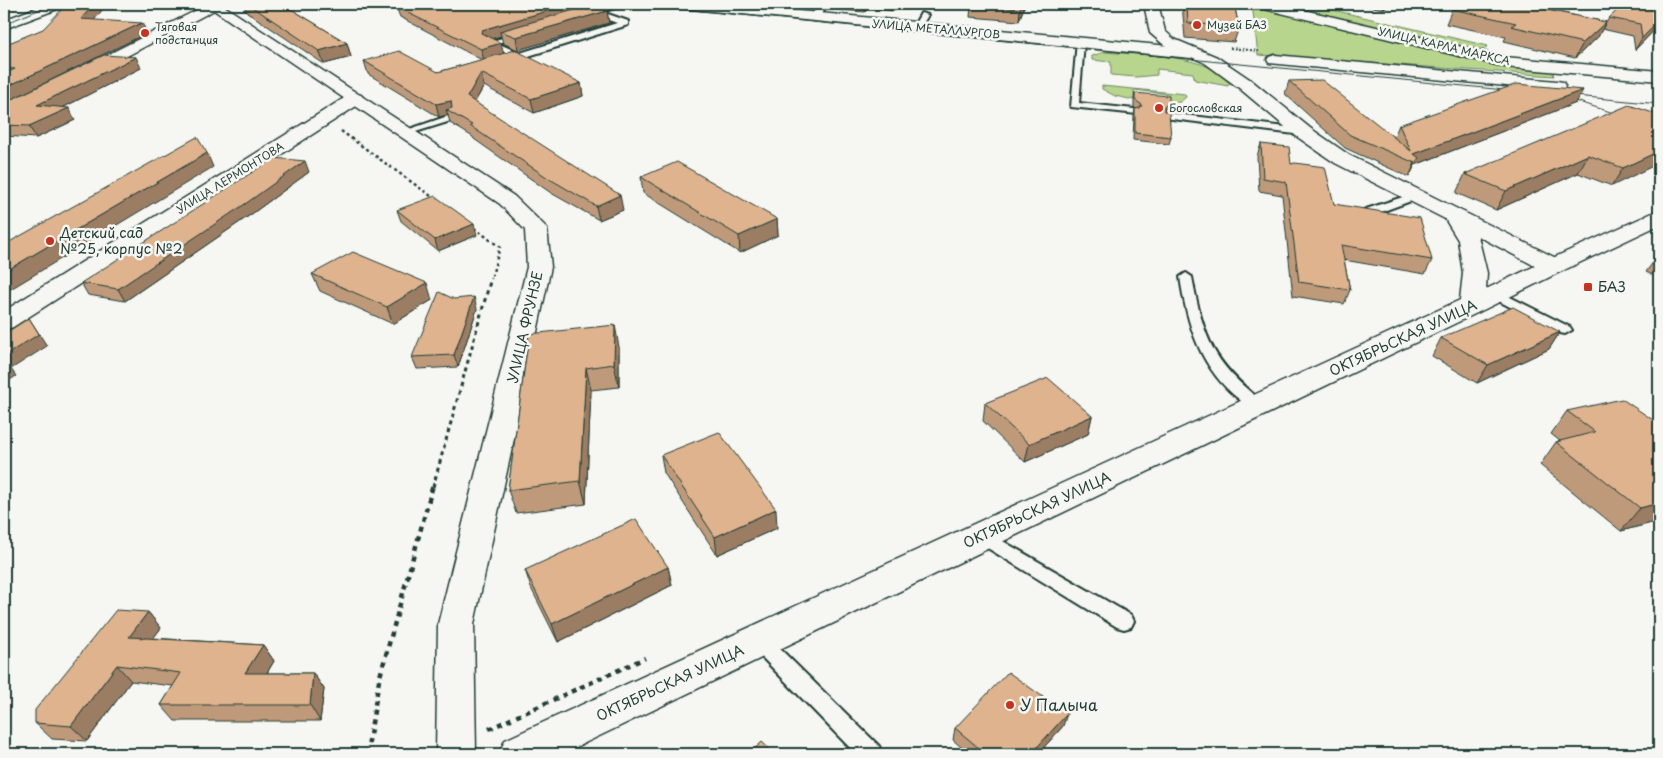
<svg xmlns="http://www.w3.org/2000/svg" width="1663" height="758" font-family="'Playpen Sans',sans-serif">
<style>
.green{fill:#b8d58e;stroke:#6c8961}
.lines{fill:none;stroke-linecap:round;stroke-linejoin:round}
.lane-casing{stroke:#1f3d34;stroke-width:4}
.street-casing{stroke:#1f3d34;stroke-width:3}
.secondary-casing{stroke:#1f3d34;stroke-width:3}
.path-far3{stroke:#1f3d34;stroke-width:2;stroke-dasharray:2 2;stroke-linecap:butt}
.path-far2{stroke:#1f3d34;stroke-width:2.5;stroke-dasharray:3 3;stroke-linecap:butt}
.path-far1{stroke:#1f3d34;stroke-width:3;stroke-dasharray:4 4;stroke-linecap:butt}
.path{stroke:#1f3d34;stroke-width:4.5;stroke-dasharray:5 5;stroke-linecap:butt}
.lane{fill:#f6f6f2;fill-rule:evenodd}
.street{fill:#f6f6f2;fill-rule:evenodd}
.secondary{fill:#f6f6f2;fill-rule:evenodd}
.tram{stroke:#1f3d34;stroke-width:1}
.wall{fill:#bf9a7a;stroke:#1f3d34}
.shaded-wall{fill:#9b7d63;stroke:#1f3d34}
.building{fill:#deb38e;stroke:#1f3d34}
.poi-dot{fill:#c8321e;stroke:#f6f6f2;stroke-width:2}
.labels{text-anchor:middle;stroke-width:5;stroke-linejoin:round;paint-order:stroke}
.far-poi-label{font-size:11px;fill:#1f3d34;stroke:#f6f6f2;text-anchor:start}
.far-street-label{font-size:11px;fill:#1f3d34;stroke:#f6f6f2}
.poi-label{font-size:14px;fill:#1f3d34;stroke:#f6f6f2;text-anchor:start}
.street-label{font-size:14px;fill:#1f3d34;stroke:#f6f6f2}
.near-poi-label{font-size:16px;fill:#1f3d34;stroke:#f6f6f2;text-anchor:start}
</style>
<rect width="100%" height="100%" fill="#f6f6f2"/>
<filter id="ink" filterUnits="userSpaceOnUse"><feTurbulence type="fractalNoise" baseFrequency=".02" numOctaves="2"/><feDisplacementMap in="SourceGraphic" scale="10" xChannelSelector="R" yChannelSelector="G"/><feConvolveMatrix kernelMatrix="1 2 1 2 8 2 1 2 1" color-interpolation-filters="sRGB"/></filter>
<g filter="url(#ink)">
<g class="green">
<polygon points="1252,4 1488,61 1552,70 1554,76 1258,55"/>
<polygon points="1274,4 1307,4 1488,46 1479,53"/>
<path d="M1104 52C1137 55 1211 53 1230 84L1228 86 1195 80 1193 73 1157 69V75L1136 77 1111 75V62L1092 60V56Z"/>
<polygon points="1102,86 1185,94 1186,97 1180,102 1167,103 1167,94 1134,90 1134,100 1115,96 1102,89"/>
</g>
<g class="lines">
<defs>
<g id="lane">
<polygon points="615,4 626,4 602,12 628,21 628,25 522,58 516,58 485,43 523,32 523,36 497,43 520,53 617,23 594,15 585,17 581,15"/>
<polygon points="771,4 779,4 769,14 763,14 763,10"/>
<polygon points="822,4 830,4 816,19 810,19 810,15"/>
<polygon points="921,13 928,15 920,29 914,29 913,27"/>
<polygon points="1077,41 1084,43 1079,103 1134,109 1139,112 1137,114 1071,107"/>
<polygon points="1167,113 1303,129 1308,132 1303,135 1164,118 1164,114"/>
<polygon points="451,115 454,116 454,120 406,135 401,132"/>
<polygon points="1415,193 1421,196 1419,198 1359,220 1355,221 1349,217 1351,214"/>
<path d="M1186 273 1192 277C1204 340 1213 363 1263 402L1266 406 1263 410C1253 412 1248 406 1240 400 1200 369 1187 324 1180 277Z"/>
<polygon points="1496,290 1570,327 1572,330 1565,334 1560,333 1491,297 1489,294 1491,291"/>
<polygon points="982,529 1131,615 1134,621 1131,627 1124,629 1117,627 976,541 973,536 976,531"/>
<polygon points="759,632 766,635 879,746 882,754 856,754 752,647 749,641 752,635"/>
</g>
<g id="street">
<polygon points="209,4 220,4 222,6 89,76 77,76 75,73 77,70"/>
<polygon points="675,4 724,4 1191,48 1199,53 1191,58 682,8"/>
<polygon points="1254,4 1278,4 1505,57 1659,71 1659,81 1505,67 1256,7"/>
<polygon points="1275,55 1557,81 1563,82 1565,86 1563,90 1557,91 1269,63 1267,60 1269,57"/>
<polygon points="355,94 361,95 364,99 361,103 13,327 4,330 4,311 349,95"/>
<polygon points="1659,210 1659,225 1562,271 1554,273 1546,271 1542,266 1546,261"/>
</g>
<g id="secondary">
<polygon points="46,4 65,4 63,7 4,29 4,20"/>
<polygon points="205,4 221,4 514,196 547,228 551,267 474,624 476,754 436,754 438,624 527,267 525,230 500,204"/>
<path d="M1144 4H1158L1165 31 1174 39 1217 57 1251 80 1310 128 1349 155 1562 261 1566 266 1562 271 1481 311 562 754H499L505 740 1460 300 1463 273 1458 240 1445 219 1335 163 1296 136 1239 88 1205 63 1164 45 1150 33ZM1478 236 1535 266 1486 289 1487 273Z"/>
</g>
</defs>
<use href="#lane" class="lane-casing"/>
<use href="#street" class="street-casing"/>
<use href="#secondary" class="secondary-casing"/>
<polyline class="path-far3" points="1230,48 1259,51"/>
<g class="path-far2">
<polyline points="341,131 435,199"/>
<polyline points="474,228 500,247 491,279"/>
</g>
<polyline class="path-far1" points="433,487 491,278"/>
<g class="path">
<polyline points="489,729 645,658"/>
<polyline points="367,754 379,680 433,485"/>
</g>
<use href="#lane" class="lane"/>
<use href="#street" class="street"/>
<use href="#secondary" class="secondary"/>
<g class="tram">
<polyline points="650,4 670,8 1515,91"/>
<polyline points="4,24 53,4"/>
<polyline points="1565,95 1659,104"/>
<polyline points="1576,101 1626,117"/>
</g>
</g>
<g class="wall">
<polygon points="243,4 283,4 347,43 351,57 324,64 247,12"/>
<polygon points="400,4 594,4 580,7 581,8 607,11 609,23 518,50 503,43 501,36 493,39 504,53 581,83 583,96 534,113 484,86 475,102 623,210 599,220 551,193 474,139 473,137 450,123 448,115 439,117 368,74 364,61 438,72 482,60 400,17 396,7"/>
<polygon points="778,4 820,4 816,7"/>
<polygon points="828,4 899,4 894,11 868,8 865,12 828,9"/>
<polygon points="1025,4 1019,21 970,17 971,5"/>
<polygon points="1182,4 1234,4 1239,27 1234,42 1185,38"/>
<polygon points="1358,4 1393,4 1383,9"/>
<polygon points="1461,4 1539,4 1535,7 1606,22 1598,37 1575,58 1504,41 1506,37 1446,24 1452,9"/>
<polygon points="1609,18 1659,25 1635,50 1633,36 1602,29"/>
<polygon points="94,20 147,33 25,92 141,68 62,108 75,120 36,138 4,136 4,45"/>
<polygon points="1289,81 1394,137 1399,125 1576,103 1415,165 1409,177 1345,148 1285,94"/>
<polygon points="1135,93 1167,111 1165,112 1171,137 1169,144 1133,140 1134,116 1135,109 1136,109 1134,107 1134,100"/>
<polygon points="1659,115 1612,186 1578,173 1496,210 1456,193 1465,174"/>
<polygon points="1261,144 1291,164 1334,204 1432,260 1425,274 1344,260 1350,290 1344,304 1293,296 1282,195 1259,191 1257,156"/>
<polygon points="309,172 253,213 125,301 88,295 81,283"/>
<polygon points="641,177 777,219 778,235 740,253 643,193"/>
<polygon points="397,210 477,235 438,251 401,221"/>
<polygon points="1659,254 1659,278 1646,272"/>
<polygon points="312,274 432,300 393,324 320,291"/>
<polygon points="477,309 458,367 417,369 412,357"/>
<polygon points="1560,332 1549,349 1477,383 1432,356 1441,338"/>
<polygon points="529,334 619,347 619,387 591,390 586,504 516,513 508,490"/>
<polygon points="985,403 1092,416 1088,434 1025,462 983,421"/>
<polygon points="1567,411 1659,424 1659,521 1621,531 1540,465 1556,442 1560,441 1551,434"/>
<polygon points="661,455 777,528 717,555 664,473"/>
<polygon points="668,567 672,585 558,642 531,588 525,570"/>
<polygon points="148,612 161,628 153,638 263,645 274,661 267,673 313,673 324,689 320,721 175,721 161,705 173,686 131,681 87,741 52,739 35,723"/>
<polygon points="1063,726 1038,754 969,754 953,740 955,728"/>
</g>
<g class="shaded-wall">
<polygon points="94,4 107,4 87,29 81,19"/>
<polygon points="571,4 594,4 580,7 581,12 500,31 501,36 484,41 481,33 482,30"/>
<polygon points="816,4 820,4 816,7"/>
<polygon points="868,4 868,8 865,12 865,7"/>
<polygon points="896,4 899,4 894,11 895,6"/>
<polygon points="1022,4 1025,4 1019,21 1020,9"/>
<polygon points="1385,4 1393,4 1383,9"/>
<polygon points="1526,4 1539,4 1515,21 1522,7"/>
<polygon points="607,11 609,23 518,50 516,37"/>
<polygon points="1659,21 1659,25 1635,50 1642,38"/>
<polygon points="1606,22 1598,37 1575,58 1583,43"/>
<polygon points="142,23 147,33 4,103 4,88"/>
<polygon points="347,43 351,57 324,64 319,51"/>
<polygon points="501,43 504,55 484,61 481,49"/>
<polygon points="136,57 141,68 44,117 37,105"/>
<polygon points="481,73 484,86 470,110 467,97"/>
<polygon points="581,83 583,96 534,113 531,99"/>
<polygon points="1583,90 1576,103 1415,165 1409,177 1415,163 1414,154"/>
<polygon points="451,101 455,114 446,110 448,115 439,117 436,104"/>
<polygon points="1169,104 1167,111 1162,113 1164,106"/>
<polygon points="69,108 75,120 36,138 29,126"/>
<polygon points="1659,151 1659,163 1612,186 1623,168"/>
<polygon points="207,153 213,167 4,293 4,272"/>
<polygon points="1588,155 1578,173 1496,210 1506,191"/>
<polygon points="305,161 309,172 253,213 125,301 118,289"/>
<polygon points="620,195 623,210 599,220 596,206"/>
<polygon points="777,219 778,235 740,253 739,236"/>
<polygon points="474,224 477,235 438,251 435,240"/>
<polygon points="427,283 432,300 393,324 387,307"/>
<polygon points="474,297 477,309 458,367 454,355"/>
<polygon points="29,318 47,346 11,369 16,376 4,384 4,356"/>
<polygon points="615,325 619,347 619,387 614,364"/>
<polygon points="1560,332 1549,349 1477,383 1488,365"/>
<polygon points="586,368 591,390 586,504 580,481"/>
<polygon points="1092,416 1088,434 1025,462 1029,444"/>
<polygon points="1659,503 1659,521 1621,531 1640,508"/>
<polygon points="776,509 777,528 717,555 715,537"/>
<polygon points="668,567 672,585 558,642 552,624"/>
<polygon points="148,612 161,628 142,653 129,637"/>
<polygon points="263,645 274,661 257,689 245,673"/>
<polygon points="117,665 131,681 87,741 71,726"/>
<polygon points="313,673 324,689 320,721 310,705"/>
<polygon points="1067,714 1063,726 1038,754 1031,754"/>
</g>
<g class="building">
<polygon points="67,4 94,4 81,19 142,23 4,88 4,74 15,69 4,68 4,45 43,29"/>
<polygon points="248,4 283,4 347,43 319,51"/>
<polygon points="400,4 571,4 482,30 481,33 501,43 481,49 396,7"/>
<polygon points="831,4 868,4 865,7"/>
<polygon points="873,4 896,4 895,6"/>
<polygon points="972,4 1022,4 1020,9 971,5"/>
<polygon points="1187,4 1234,4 1239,27 1188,23"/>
<polygon points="1461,4 1526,4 1522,7 1528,6 1606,22 1583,43 1511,26 1516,23 1452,9"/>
<polygon points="1624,4 1659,4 1659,21 1642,38 1640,24 1609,18"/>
<polygon points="592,5 607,11 516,37 500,31"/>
<polygon points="515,50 581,83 531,99 481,73 467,97 620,195 596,206 548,178 470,126 472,125 446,110 452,108 451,101 436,104 364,61 399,51 438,72"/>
<polygon points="104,55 136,57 37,105 69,108 29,126 4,125 4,103"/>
<polygon points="1322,80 1411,151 1399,125 1517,84 1583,90 1414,154 1419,158 1415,163 1350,135 1289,81"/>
<polygon points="1135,93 1169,96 1169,104 1164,106 1164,111 1169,113 1171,137 1135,133 1135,109 1140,108 1142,105 1135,100"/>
<polygon points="1629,105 1659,115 1659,151 1623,168 1588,155 1506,191 1465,174"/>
<polygon points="197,137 207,153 4,272 4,245"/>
<polygon points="1261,144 1289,147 1291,164 1295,163 1325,167 1334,204 1420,218 1432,260 1341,245 1350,290 1299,282 1286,182 1263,178"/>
<polygon points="274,158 305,161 248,202 118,289 81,283"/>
<polygon points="677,162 777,219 739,236 641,177"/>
<polygon points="435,196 474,224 435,240 397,210"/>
<polygon points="353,252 427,283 387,307 312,274"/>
<polygon points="439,292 454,299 474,297 454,355 412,357"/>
<polygon points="1513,307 1560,332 1488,365 1441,338"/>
<polygon points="29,318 39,334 4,356 4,334"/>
<polygon points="615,325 614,364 586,368 580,481 508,490 529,334"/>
<polygon points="1048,378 1092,416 1029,444 985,403"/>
<polygon points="1622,399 1659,424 1659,503 1640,508 1556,442 1595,432 1567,411"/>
<polygon points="719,432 776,509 715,537 661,455"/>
<polygon points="636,519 668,567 552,624 525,570"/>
<polygon points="116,610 148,612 129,637 263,645 245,673 313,673 310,705 161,705 181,673 117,665 71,726 35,723 35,710"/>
<polygon points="1008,672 1067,714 1031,754 986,754 955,728"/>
<polygon points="762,742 775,754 749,754"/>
</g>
</g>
<g class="poi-dot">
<circle cx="1197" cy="25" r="5"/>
<circle cx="145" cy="33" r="5"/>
<circle cx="1159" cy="108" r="5"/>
<circle cx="50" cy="241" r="5"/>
<rect x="1583" y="282" width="10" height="10" rx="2.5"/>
<circle cx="1010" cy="705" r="5"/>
</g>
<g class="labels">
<g class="far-poi-label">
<text x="1207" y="29">Музей БАЗ</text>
<text x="155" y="31">Тяговая<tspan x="155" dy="13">подстанция</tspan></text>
<text x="1169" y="112">Богословская</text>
</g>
<g class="far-street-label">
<text transform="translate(936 29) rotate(5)" y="4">УЛИЦА МЕТАЛЛУРГОВ</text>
<text transform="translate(1444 46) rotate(13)" y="4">УЛИЦА КАРЛА МАРКСА</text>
<text transform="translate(230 178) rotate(-32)" y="4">УЛИЦА ЛЕРМОНТОВА</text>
</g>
<g class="poi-label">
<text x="60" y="238">Детский сад<tspan x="60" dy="16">№25, корпус №2</tspan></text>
<text x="1598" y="292">БАЗ</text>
</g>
<g class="street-label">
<text transform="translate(525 327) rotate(-77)" y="5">УЛИЦА ФРУНЗЕ</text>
<text transform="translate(1403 338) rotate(-25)" y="5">ОКТЯБРЬСКАЯ УЛИЦА</text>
<text transform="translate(1037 510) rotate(-25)" y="5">ОКТЯБРЬСКАЯ УЛИЦА</text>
<text transform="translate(670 683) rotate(-25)" y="5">ОКТЯБРЬСКАЯ УЛИЦА</text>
</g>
<g class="near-poi-label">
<text x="1020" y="711">У Палыча</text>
</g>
</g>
<rect width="1663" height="758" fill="none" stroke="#f6f6f2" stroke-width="20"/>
<rect x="10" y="10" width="1643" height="738" fill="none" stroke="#1f3d34" stroke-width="2" filter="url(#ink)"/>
</svg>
